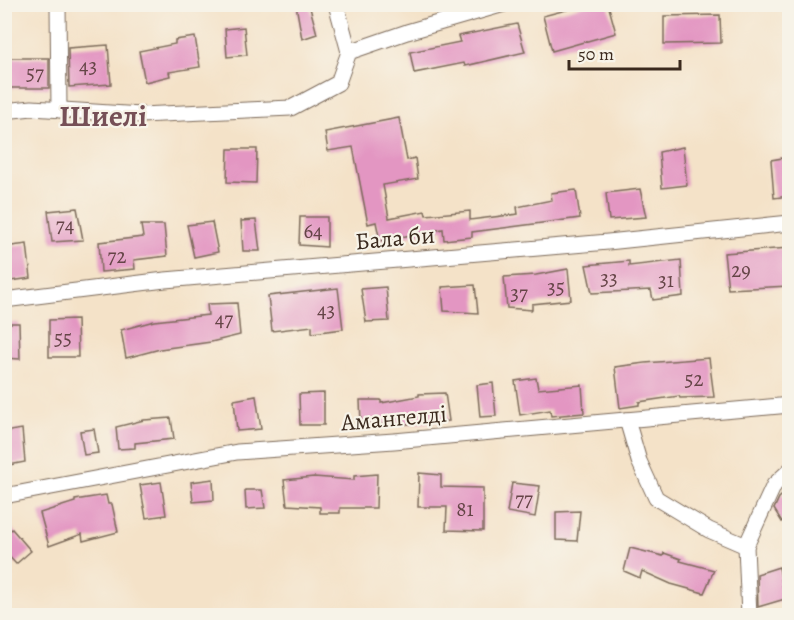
<svg xmlns="http://www.w3.org/2000/svg" width="794" height="620" font-family="Alegreya,serif">
<style>
.building{fill:#e396c2}
.lines{fill:none;stroke-linecap:round;stroke-linejoin:round}
.minor-casing{stroke:#7c6a5a;stroke-width:17}
.minor{stroke:#fff;stroke-width:15}
.labels{text-anchor:middle;stroke-width:4.5;stroke-linejoin:round;paint-order:stroke}
.number-label{font-size:21px;fill:#654547}
.street-label{font-size:24px;fill:#3b2a1e;stroke:#f7f3e8}
.district-label{font-size:30px;font-weight:bold;fill:#765057;stroke:#f7f3e8}
</style>
<rect width="100%" height="100%" fill="#f7f3e8"/>
<filter id="ink" filterUnits="userSpaceOnUse"><feTurbulence type="fractalNoise" baseFrequency=".0167" numOctaves="2"/><feDisplacementMap in="SourceGraphic" scale="12" xChannelSelector="R" yChannelSelector="G"/><feConvolveMatrix kernelMatrix="1 2 1 2 8 2 1 2 1" color-interpolation-filters="sRGB"/></filter>
<filter id="wash" filterUnits="userSpaceOnUse"><feTurbulence type="fractalNoise" baseFrequency=".008" numOctaves="4" result="noise"/><feDisplacementMap in="SourceGraphic" scale="24" xChannelSelector="R" yChannelSelector="G"/><feGaussianBlur stdDeviation="1.35" result="paint"/><feColorMatrix in="noise" values="0 0 0 0 0 0 0 0 0 0 0 0 0 0 0 0 0 1.4 0 .05"/><feComposite in="paint" operator="in"/></filter>
<g filter="url(#wash)">
<rect width="100%" height="100%" fill="#f4e2c8"/>
<g id="blocks">
<g class="building">
<polygon points="303,4 309,4 317,34 302,39 296,5"/>
<polygon points="589,4 608,4 616,33 552,51 543,16"/>
<polygon points="720,15 721,43 664,44 664,16"/>
<polygon points="517,24 525,52 465,66 464,63 414,73 410,52 460,42 458,36"/>
<polygon points="244,27 247,55 227,57 225,29"/>
<polygon points="195,37 200,67 169,72 170,76 145,82 139,51 175,44 175,40"/>
<polygon points="108,45 111,84 69,87 68,48"/>
<rect x="4" y="58" width="45" height="30"/>
<polygon points="399,118 407,160 415,158 418,179 383,185 389,218 425,211 426,215 470,211 470,220 518,214 517,207 552,200 551,193 576,190 580,218 472,232 472,237 444,240 443,229 380,241 376,222 368,224 353,147 328,151 325,132"/>
<polygon points="683,147 687,185 662,188 659,152"/>
<polygon points="228,149 257,149 256,183 227,182"/>
<polygon points="789,157 789,196 774,198 771,160"/>
<polygon points="640,189 646,217 609,220 606,193"/>
<polygon points="77,208 83,240 52,242 48,211"/>
<polygon points="300,217 327,217 327,247 299,245"/>
<polygon points="256,220 260,251 243,251 241,221"/>
<polygon points="212,222 218,252 194,257 187,225"/>
<polygon points="141,225 164,225 167,256 134,260 135,269 101,272 99,242 143,237"/>
<polygon points="27,244 31,278 4,282 4,247"/>
<polygon points="789,248 789,286 728,289 724,253"/>
<polygon points="681,260 683,296 653,300 651,290 592,293 586,265 629,261 629,266"/>
<polygon points="568,269 571,300 532,304 532,310 507,308 504,277 536,275"/>
<polygon points="475,285 478,313 444,311 442,287"/>
<polygon points="386,287 389,321 366,322 361,289"/>
<polygon points="338,288 343,329 312,333 312,326 272,331 268,296"/>
<polygon points="237,303 240,335 211,342 160,349 126,358 121,330 154,321 208,315 207,304"/>
<polygon points="77,319 78,357 49,357 49,320"/>
<polygon points="4,323 19,323 20,359 4,358"/>
<polygon points="709,358 714,397 680,398 679,396 639,402 639,405 620,408 615,367 645,363"/>
<polygon points="536,378 538,389 582,385 584,413 551,416 550,410 520,415 515,381"/>
<polygon points="493,383 496,416 480,417 477,385"/>
<polygon points="324,393 324,425 300,425 299,394"/>
<polygon points="445,393 449,421 393,425 361,423 360,400 381,400 381,403 419,396 419,394"/>
<polygon points="256,396 261,429 237,431 234,400"/>
<polygon points="171,418 174,439 135,443 135,448 118,449 116,427 144,420"/>
<polygon points="22,429 25,462 4,466 4,432"/>
<polygon points="94,429 98,453 84,455 80,431"/>
<polygon points="419,473 441,475 441,487 483,488 483,531 446,530 447,507 418,507"/>
<polygon points="377,474 376,508 340,508 340,513 320,513 320,507 287,505 284,480 314,477 354,480 354,476"/>
<polygon points="213,479 214,500 193,502 191,482"/>
<polygon points="161,482 166,515 146,518 140,485"/>
<polygon points="512,483 540,486 535,517 507,512"/>
<polygon points="789,489 789,514 782,522 774,509 779,498"/>
<polygon points="245,490 262,490 265,508 246,509"/>
<polygon points="106,495 108,504 112,504 118,532 83,541 82,534 49,546 40,513 75,502 75,500"/>
<polygon points="580,511 577,541 556,540 556,512"/>
<polygon points="12,529 31,551 16,564 4,551 4,534"/>
<polygon points="630,548 663,556 664,553 681,559 680,561 714,570 704,593 671,584 642,571 640,578 624,571"/>
<polygon points="779,567 785,599 758,607 757,574"/>
</g>
</g>
</g>
<g filter="url(#ink)">
<use href="#blocks" fill-opacity="0" stroke="#7c6a5a" stroke-width="1.5"/>
<g class="lines">
<defs>
<g id="minor">
<polyline points="58,4 59,110"/>
<polyline points="336,4 349,52"/>
<polyline points="4,111 32,108 141,115 291,108 338,83 349,52 407,32 504,4"/>
<polyline points="4,300 165,280 608,242 790,223"/>
<polyline points="627,420 639,461 656,498 709,530 746,546"/>
<polyline points="4,496 237,452 394,441 790,405"/>
<polyline points="749,616 746,546 774,485 790,470"/>
</g>
</defs>
<use href="#minor" class="minor-casing"/>
<use href="#minor" class="minor"/>
</g>
</g>
<g class="labels">
<g class="number-label">
<text x="88" y="73">43</text>
<text x="35" y="80">57</text>
<text x="65" y="232">74</text>
<text x="313" y="238">64</text>
<text x="117" y="263">72</text>
<text x="741" y="277">29</text>
<text x="609" y="285">33</text>
<text x="666" y="287">31</text>
<text x="556" y="294">35</text>
<text x="519" y="300">37</text>
<text x="326" y="317">43</text>
<text x="224" y="326">47</text>
<text x="63" y="345">55</text>
<text x="694" y="386">52</text>
<text x="524" y="506">77</text>
<text x="465" y="516">81</text>
</g>
<g class="street-label">
<text transform="translate(395 238) rotate(-5)" y="8">Бала би</text>
<text transform="translate(394 418) rotate(-5)" y="8">Амангелді</text>
</g>
<g class="district-label">
<text x="103" y="126">Шиелі</text>
</g>
</g>
<rect width="794" height="620" fill="none" stroke="#f7f3e8" stroke-width="24"/>
<path d="M569 60v9h111v-9" fill="none" stroke="#3b2a1e" stroke-width="3"/>
<text x="578" y="60" font-size="18" fill="#3b2a1e" stroke="#f7f3e8" stroke-width="4.5" paint-order="stroke">50 m</text>
</svg>
